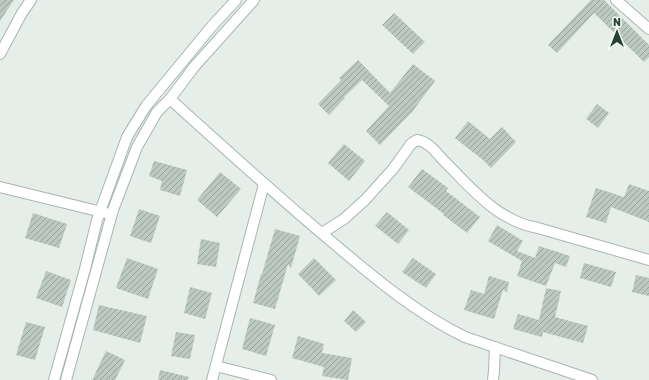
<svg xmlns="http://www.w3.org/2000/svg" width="649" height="380" font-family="Rubik,sans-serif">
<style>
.building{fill:url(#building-hatch)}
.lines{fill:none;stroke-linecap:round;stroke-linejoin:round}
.minor-casing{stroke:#a8b6af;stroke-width:12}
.minor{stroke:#fff;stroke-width:10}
</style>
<defs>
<pattern id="building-hatch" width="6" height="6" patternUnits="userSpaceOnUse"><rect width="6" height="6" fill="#bbc9c1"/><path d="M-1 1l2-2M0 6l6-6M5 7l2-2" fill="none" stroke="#98a59e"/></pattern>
</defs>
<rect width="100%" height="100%" fill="#e5eee9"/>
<g class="building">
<polygon points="0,0 14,0 0,21"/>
<polygon points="591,0 604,0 649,45 649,57 644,62 594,13 557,53 548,45"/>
<polygon points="394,13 425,42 413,54 382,25"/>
<polygon points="358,60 390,93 413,64 435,81 412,112 380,145 366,131 389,106 362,80 344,97 345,98 329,115 318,104 341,80 339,78"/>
<polygon points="597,104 609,113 598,128 586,119"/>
<polygon points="468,121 490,139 502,127 516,142 491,168 483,160 455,138"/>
<polygon points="344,144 365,161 349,181 328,163"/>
<polygon points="154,161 187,170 180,196 160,190 162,181 149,176"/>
<polygon points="422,169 448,188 446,191 480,217 467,233 443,215 444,214 408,187"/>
<polygon points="220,172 241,189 217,217 197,200"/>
<polygon points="629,184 649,191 649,222 611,207 606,223 586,217 596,188 624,197"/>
<polygon points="139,209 160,216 151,243 130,236"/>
<polygon points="387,212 409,230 398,244 375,226"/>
<polygon points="33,213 67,224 59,248 25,238"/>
<polygon points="497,225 523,241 517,251 535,258 539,246 570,256 566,267 555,263 546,286 517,276 522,261 488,241"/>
<polygon points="275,229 300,236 291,268 288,264 275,309 253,303 261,274 262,274"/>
<polygon points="201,239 220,243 216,267 197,264"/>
<polygon points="127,258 158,269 148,299 116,288"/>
<polygon points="314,258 336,280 319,296 298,274"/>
<polygon points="413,258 436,274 426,288 402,272"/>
<polygon points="584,263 616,272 611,287 580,278"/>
<polygon points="46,271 71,280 62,307 36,298"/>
<polygon points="636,275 649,278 649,296 632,292"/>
<polygon points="489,276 509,282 507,292 503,290 494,319 464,310 471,290 484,294"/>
<polygon points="190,287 212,293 205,319 184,313"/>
<polygon points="546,288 561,291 555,317 588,326 583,343 543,332 542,337 513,329 518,314 539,320"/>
<polygon points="99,305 147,316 140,343 93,330"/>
<polygon points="353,310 366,322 356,332 344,321"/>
<polygon points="250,318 275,325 266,356 242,349"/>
<polygon points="26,322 45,327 35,360 16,355"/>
<polygon points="176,332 195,335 190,359 171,356"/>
<polygon points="298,336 324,344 322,353 352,358 348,380 322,376 324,367 292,358"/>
<polygon points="106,351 125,360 115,380 92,380"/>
<polygon points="160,370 189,377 188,380 158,380"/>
</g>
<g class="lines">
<defs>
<g id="minor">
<polyline points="616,0 649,29"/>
<polyline points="0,54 22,13 31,0"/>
<path d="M170 99C224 148 277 196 332 242 372 276 417 314 465 337L592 380"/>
<polyline points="0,187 106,213"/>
<path d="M322 233 344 219 365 200 393 169 411 144 417 140C430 142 437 154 446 163 473 190 498 221 538 228L649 260"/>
<polyline points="216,366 271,380"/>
<polyline points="54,380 85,269 97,220 127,137 146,106 212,26 236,0"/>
<polyline points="66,380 113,210 137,147 157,112 170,99 194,67 254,0"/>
<polyline points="212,380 264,184"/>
<polyline points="493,380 494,371 495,347"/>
</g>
</defs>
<use href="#minor" class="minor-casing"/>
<use href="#minor" class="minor"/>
</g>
<g transform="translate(617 32)" stroke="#f6faf7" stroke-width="3" paint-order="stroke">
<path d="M0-3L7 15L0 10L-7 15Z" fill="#254034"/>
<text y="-6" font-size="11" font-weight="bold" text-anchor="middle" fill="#254034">N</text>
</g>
</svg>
